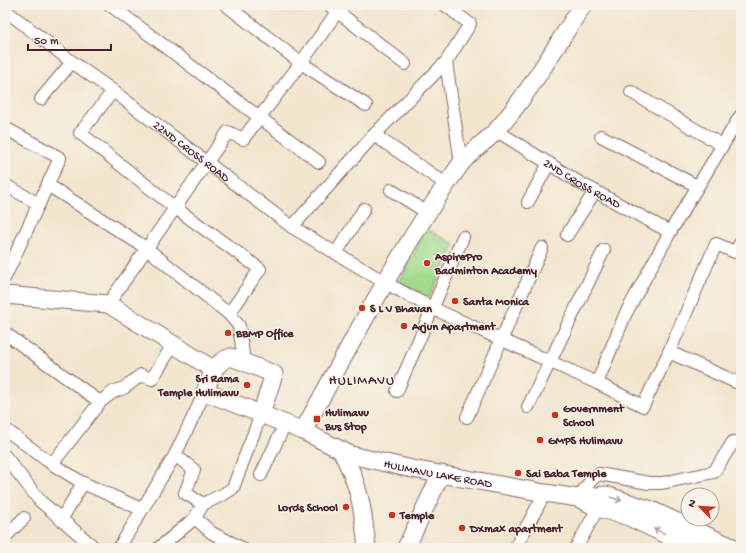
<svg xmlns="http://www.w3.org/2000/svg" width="746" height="553" font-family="'Gochi Hand',sans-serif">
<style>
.green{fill:#a1db8e;stroke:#767d5c}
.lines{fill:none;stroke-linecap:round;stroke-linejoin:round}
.street-casing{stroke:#856464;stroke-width:14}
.secondary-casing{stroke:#856464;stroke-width:19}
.street{stroke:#fff;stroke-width:12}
.secondary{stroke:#fff;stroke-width:17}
.oneway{stroke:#ae9aa0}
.poi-dot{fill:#c8321e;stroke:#f7f3e8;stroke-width:1.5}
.labels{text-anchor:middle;stroke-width:3;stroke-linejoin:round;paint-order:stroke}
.street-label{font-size:12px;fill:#4a1f2b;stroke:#f7f3e8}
.poi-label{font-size:12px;font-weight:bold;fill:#4a1f2b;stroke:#f7f3e8;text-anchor:start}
.quarter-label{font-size:14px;letter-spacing:1px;fill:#4a1f2b;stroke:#f7f3e8}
</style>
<rect width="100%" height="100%" fill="#f7f3e8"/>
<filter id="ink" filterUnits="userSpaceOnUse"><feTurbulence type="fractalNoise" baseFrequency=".025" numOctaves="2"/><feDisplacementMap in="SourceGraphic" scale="8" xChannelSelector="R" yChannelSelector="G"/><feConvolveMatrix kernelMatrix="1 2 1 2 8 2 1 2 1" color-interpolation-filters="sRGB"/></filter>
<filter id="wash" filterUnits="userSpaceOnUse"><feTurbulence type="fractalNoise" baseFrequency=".012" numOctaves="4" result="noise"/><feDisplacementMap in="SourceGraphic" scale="16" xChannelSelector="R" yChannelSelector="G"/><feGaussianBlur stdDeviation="0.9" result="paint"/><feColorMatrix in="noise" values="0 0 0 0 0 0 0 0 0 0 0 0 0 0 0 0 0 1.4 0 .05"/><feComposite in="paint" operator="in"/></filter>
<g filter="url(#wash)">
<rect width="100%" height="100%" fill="#f2e5ce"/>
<polygon class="green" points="426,229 455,244 429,298 399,283"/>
</g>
<g filter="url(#ink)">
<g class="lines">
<defs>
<g id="street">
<polyline points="110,5 319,162"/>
<polyline points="226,5 301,63 366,105"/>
<polyline points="329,5 405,64"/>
<path id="s1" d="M5 10 72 62 113 91 292 227 386 283 432 308 597 383 643 406 669 352 716 244 735 252 741 242"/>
<polyline points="446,62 461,163"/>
<polyline points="113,91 80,133 174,207 260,269 229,314"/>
<polyline points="631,92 722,145"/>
<polyline points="41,99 72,62"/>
<polyline points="5,128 60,158 5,277"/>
<path id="s2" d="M497 131 580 183 670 232"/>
<polyline points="374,135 446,184"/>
<polyline points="601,136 697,186"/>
<polyline points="5,185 39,204"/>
<polyline points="48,185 146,248 229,314 239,326 244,361"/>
<polyline points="391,190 428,213"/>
<polyline points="528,202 549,163"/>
<polyline points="292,227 374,135 446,62 470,24 445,5"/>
<polyline points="567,235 595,191"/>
<polyline points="336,253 364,209"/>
<polyline points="108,304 228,132 243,139 301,63 342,5"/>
<polyline points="5,333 100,402 52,464"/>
<polyline points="669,352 738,383 741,378"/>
<polyline points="597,383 625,315 670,232 741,115"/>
<polyline points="397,391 463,237"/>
<polyline points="100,402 113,392 124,388 141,375 152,379 174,343"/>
<polyline points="528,407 604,250"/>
<polyline points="467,417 542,248"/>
<polyline points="5,429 52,464 83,483 61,520"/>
<polyline points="175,455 194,470 185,493 203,504"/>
<polyline points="5,456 40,501 95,548"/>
<polyline points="261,475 285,424"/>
<polyline points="83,483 141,509"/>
<polyline points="578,498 592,479 599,474 649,483 662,483 714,472 733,442 741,443"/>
<polyline points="195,518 212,533 242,548"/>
<polyline points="5,537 24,518"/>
<polyline points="119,548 175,455 205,392"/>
<polyline points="159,548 195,518 203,504 224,494 233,488 261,414"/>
<polyline points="515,548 545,493"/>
<polyline points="576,548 598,508"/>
</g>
<g id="secondary">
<polyline points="5,295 108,304 213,369"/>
<path d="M231 357 274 374 261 414 205 392C211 376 214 362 231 357Z"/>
<path id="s3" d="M261 414 303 431 351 455 412 469 545 493 578 498 606 495 651 510 734 548"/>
<path d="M303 431C353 341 400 248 460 165 470 151 486 142 497 130 530 92 555 47 583 5"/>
<path d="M341 450C360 486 363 509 367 548"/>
<polyline points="578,498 598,508 629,517 694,548"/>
<polyline points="406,548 441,474"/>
</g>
</defs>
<use href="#street" class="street-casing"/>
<use href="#secondary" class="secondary-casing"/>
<use href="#street" class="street"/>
<use href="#secondary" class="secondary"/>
</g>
<defs><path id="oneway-shaft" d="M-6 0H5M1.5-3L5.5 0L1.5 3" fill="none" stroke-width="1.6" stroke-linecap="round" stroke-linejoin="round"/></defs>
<g class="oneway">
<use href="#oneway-shaft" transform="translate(616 499) rotate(17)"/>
<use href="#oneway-shaft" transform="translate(659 531) rotate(-155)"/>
</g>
</g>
<g class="poi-dot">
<circle cx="427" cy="263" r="4"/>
<circle cx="455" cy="301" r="4"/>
<circle cx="362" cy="308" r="4"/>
<circle cx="404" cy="326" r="4"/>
<circle cx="228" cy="333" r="4"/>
<circle cx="247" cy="385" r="4"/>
<circle cx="555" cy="415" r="4"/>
<rect x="313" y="415" width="8" height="8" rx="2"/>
<circle cx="540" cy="440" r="4"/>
<circle cx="518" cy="473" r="4"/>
<circle cx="346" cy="507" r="4"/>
<circle cx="392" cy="515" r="4"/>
<circle cx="462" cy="528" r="4"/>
</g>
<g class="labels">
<g class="street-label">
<text dy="4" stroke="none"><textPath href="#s1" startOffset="234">22ND CROSS ROAD</textPath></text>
<text dy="4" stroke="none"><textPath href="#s2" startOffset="100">2ND CROSS ROAD</textPath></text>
<text dy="4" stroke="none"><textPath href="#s3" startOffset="188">HULIMAVU LAKE ROAD</textPath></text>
</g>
<g class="poi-label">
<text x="435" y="260">AspirePro<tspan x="435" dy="14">Badminton Academy</tspan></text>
<text x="463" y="305">Santa Monica</text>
<text x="370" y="312">S L V Bhavan</text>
<text x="412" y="330">Arjun Apartment</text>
<text x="236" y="337">BBMP Office</text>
<text x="239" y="382" text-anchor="end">Sri Rama<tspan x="239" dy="14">Temple Hulimavu</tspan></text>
<text x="563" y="412">Government<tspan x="563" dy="14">School</tspan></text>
<text x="325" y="416">Hulimavu<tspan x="325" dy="14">Bus Stop</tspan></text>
<text x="548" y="444">GMPS Hulimavu</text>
<text x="526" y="477">Sai Baba Temple</text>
<text x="338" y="511" text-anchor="end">Lords School</text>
<text x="400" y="519">Temple</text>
<text x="470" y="532">DXmax apartment</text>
</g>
<g class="quarter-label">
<text x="362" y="384">HULIMAVU</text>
</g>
</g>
<rect width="746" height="553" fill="none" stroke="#f7f3e8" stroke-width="20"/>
<g transform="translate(700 507) rotate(294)"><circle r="19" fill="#f7f3e8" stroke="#b29e9c"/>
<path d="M0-3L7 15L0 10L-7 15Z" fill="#c8321e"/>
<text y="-6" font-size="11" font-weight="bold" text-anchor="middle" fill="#4a1f2b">N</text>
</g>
<path d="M28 44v6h83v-6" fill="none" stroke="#4a1f2b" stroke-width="2"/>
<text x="34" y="44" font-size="12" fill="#4a1f2b" stroke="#f7f3e8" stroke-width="3" paint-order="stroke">50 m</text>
</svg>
